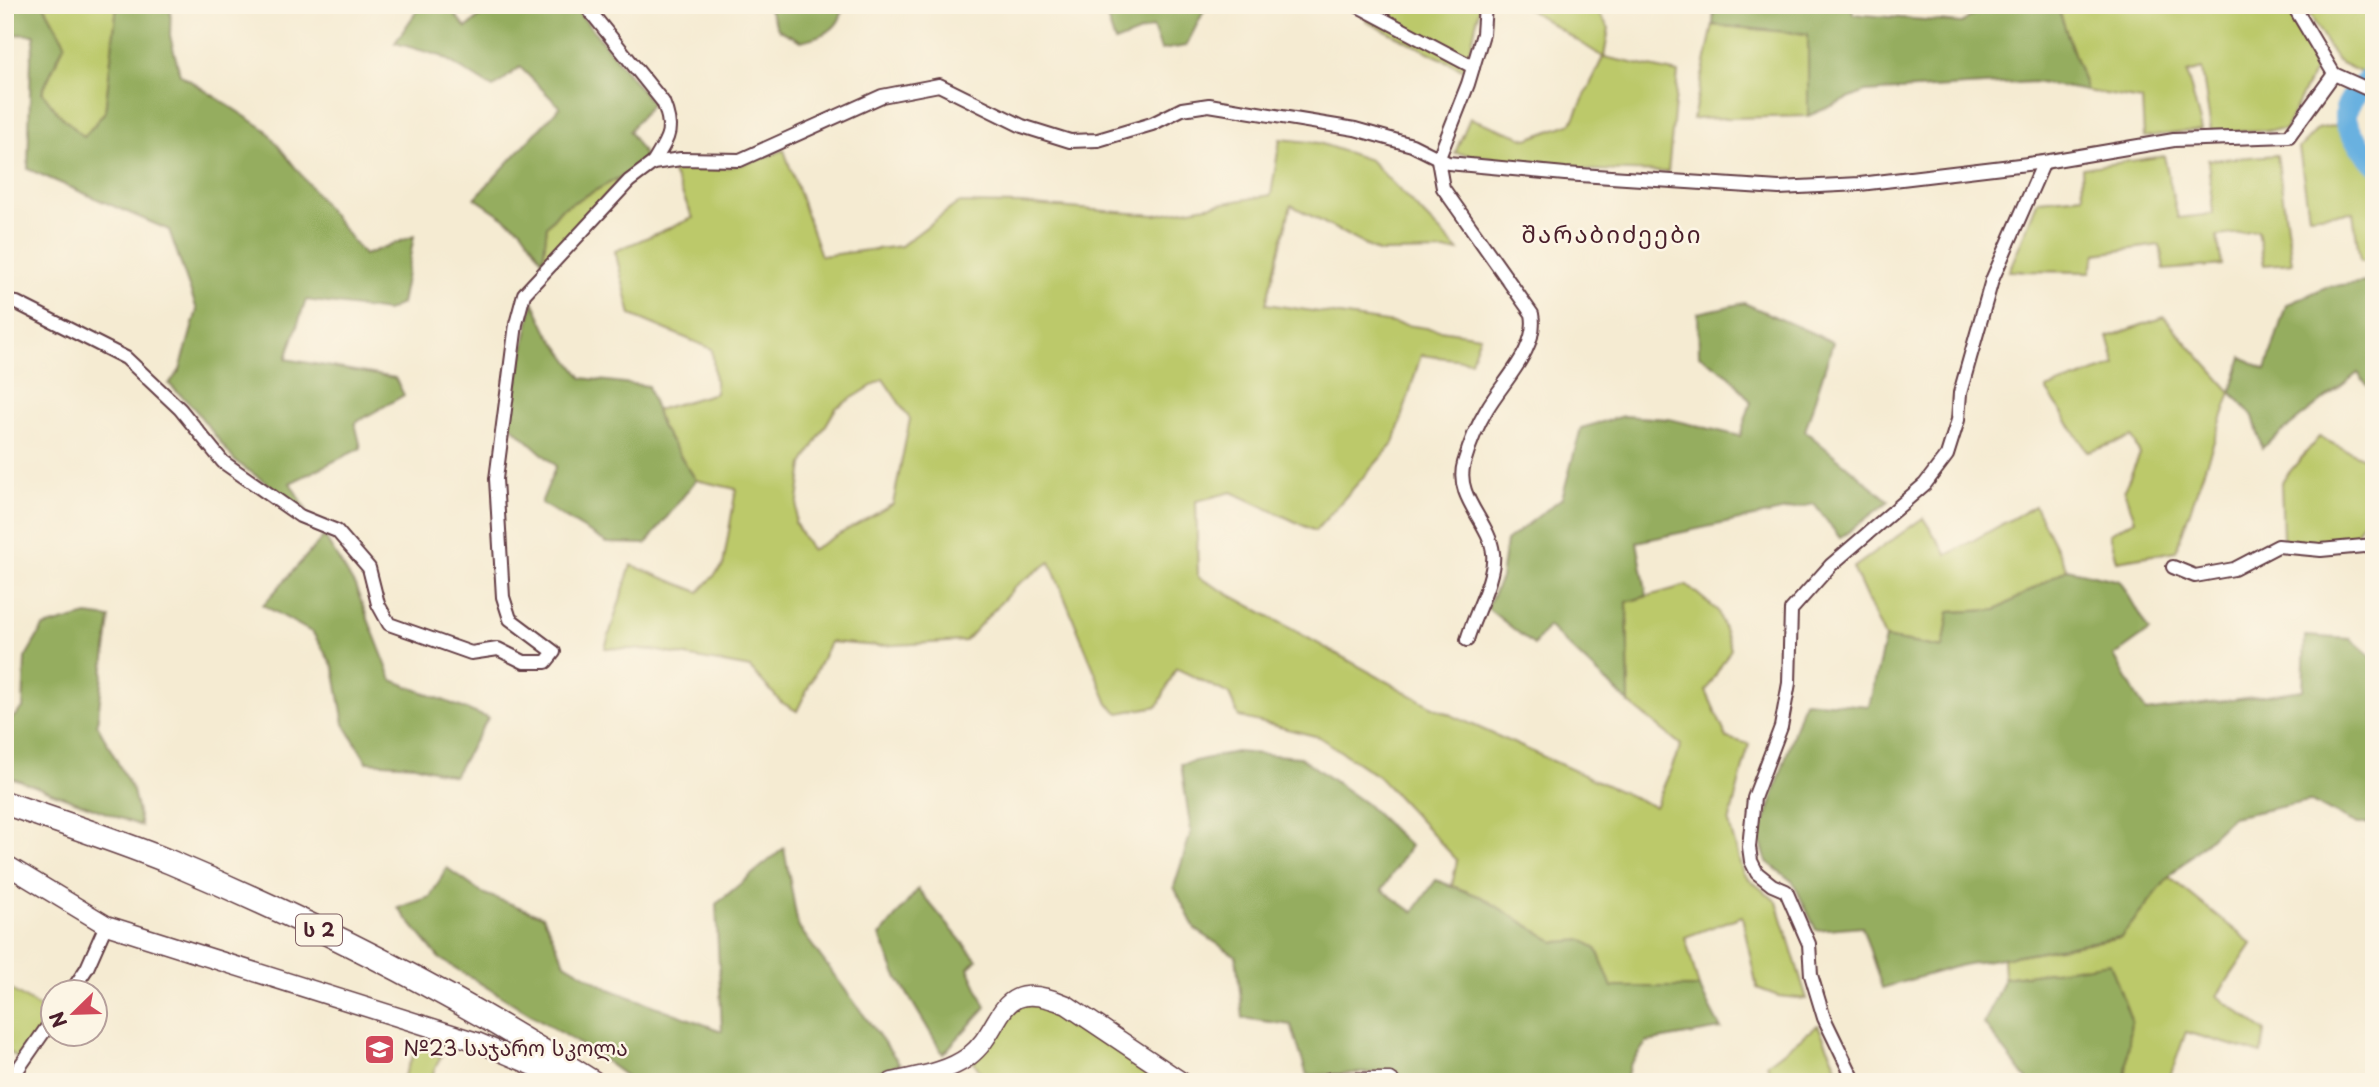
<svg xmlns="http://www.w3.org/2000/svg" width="2379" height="1087" font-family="'Playpen Sans','Noto Sans Georgian',sans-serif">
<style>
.green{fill:#bcc96b;stroke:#83744b;stroke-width:2;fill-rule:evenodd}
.forest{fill:#95ad5f;stroke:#706645;stroke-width:2}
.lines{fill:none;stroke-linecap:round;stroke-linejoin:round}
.river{stroke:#69b1e0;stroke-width:23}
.street-casing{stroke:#643e44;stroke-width:16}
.secondary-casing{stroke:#643e44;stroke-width:21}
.highway-casing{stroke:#643e44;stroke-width:26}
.street{stroke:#fff;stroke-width:12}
.secondary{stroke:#fff;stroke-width:18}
.highway{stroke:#fff;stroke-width:23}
.labels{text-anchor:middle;stroke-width:5;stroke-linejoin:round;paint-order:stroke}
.shield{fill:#fcf5e5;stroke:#7f5f63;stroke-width:2}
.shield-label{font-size:19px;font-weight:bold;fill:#4a1f2b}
.poi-label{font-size:21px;fill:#4a1f2b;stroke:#fcf5e5;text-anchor:start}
.quarter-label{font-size:24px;letter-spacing:2px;fill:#4a1f2b;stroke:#fcf5e5}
</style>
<rect width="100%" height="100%" fill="#fcf5e5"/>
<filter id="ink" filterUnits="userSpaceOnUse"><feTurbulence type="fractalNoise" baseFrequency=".0143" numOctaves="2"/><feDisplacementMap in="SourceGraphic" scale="14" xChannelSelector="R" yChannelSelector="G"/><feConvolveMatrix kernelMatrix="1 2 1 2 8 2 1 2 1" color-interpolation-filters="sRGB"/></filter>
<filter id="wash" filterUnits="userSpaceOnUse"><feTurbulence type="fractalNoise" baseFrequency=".00686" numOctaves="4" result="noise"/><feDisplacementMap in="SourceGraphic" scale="28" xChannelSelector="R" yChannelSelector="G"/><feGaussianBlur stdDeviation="1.57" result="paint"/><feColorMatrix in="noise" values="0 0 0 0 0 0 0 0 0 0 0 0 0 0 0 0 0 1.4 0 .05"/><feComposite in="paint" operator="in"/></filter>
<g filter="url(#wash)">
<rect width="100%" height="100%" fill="#f5ebd2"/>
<g class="green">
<polygon points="44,5 117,5 105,112 84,138 58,113 42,92 65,43"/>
<polygon points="1370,5 1480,5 1466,71 1366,21"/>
<polygon points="1522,5 1593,5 1609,28 1604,57 1678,73 1668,172 1589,170 1455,153 1470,118 1527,139 1572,123 1603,57"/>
<polygon points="2057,5 2288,5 2315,69 2285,130 2211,131 2202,69 2187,73 2202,130 2144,137 2142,100 2087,91"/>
<polygon points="2304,5 2374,5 2374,66 2366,75 2337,61"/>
<polygon points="1713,25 1809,34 1808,116 1693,119"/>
<polygon points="2345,123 2350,137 2374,167 2374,261 2360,261 2353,212 2309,216 2299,148 2318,129"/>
<path d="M1280 139 1319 143 1370 160 1459 251 1378 252 1291 205 1266 304 1480 336 1471 361 1421 355 1394 443 1315 531 1232 492 1196 501 1198 577 1431 706 1655 807 1681 745 1629 703 1627 602 1687 585 1718 611 1731 649 1706 691 1727 738 1749 744 1729 823 1743 874 1777 902 1807 999 1778 996 1757 988 1742 916 1685 937 1699 987H1611L1597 950 1555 942 1481 897 1452 886 1457 860 1379 777 1319 737 1239 717 1229 694 1176 668 1158 706 1119 713 1108 704 1050 562 1017 585 965 641 878 646 830 642 797 711 781 702 750 668 653 650 605 648 631 565 699 592 723 566 736 489 696 480 661 426 656 410 716 393 712 349 631 315 615 251 693 218 670 166C714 174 743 167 784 150L821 256 901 246 958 203 1021 204 1155 215 1271 195ZM883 379 910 419 893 504 811 550 795 523 803 464 836 408Z"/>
<polygon points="2277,155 2292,263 2264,265 2258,231 2217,236 2222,265 2164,270 2160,245 2096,254 2090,272 2009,271 2038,200 2083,196 2082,168 2164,156 2178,218 2213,214 2208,160"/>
<polygon points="626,174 543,261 547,226 561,209"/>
<polygon points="2164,317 2231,392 2176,551 2117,561 2110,533 2135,520 2124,490 2140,454 2132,437 2088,452 2046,389 2116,365 2108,337"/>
<polygon points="2319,437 2374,463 2374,504 2356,534 2316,542 2283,539 2281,482"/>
<polygon points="2035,506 2067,569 1996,610 1950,612 1944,648 1885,638 1853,568 1923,518 1947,555"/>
<polygon points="2169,877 2252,944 2217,996 2265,1031 2262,1054 2186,1032 2168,1082 2125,1082 2131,1020 2110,964 2004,978 2003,958 2121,937"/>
<polygon points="5,986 52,1015 25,1063 5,1049"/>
<polygon points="1048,997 1182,1082 987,1082 970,1056 1003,1006"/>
<polygon points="1818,1025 1844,1082 1773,1082 1767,1064"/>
<polygon points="418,1045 441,1056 429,1082 401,1082"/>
</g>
<g class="forest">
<polygon points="5,5 44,5 65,43 42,92 58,113 84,137 105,112 117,5 171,5 170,36 180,74 266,130 364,255 414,236 401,304 387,311 306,300 286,359 395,378 404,395 355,423 361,448 290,483 307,511 235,461 193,407 169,384 180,370 197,310 169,230 28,169 31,57 35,35 5,34"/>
<polygon points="421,5 447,5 466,28 494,5 521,5 525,9 530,5 573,5 652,103 629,131 646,157 626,174 561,209 547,226 543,261 521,229 475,198 560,107 520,67 493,88 441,56 395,43"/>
<path d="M767 5H843C842 30 822 36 801 41L778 29Z"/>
<polygon points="1103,5 1207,5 1186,46 1161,50 1153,27 1115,42"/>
<polygon points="1762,5 1852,5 1853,14 1962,23 1985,5 2057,5 2087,91 2034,82 1865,92 1808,116 1808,34 1713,25 1714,8 1761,9"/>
<polygon points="2374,281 2374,394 2358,373 2262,448 2253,416 2231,392 2242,357 2266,370 2286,305 2326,287"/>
<polygon points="533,301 547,331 582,378 648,386 661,426 696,480 646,544 607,543 541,503 556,466 509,424"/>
<polygon points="1744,303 1833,342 1805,431 1889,501 1840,538 1814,504 1637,542 1647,596 1627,602 1629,703 1548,626 1534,645 1487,608 1501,578 1506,541 1562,498 1581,428 1623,416 1669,419 1740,436 1751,402 1730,376 1699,355 1698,313"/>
<polygon points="324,536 355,586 392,680 488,718 454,776 415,765 367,762 344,724 334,668 313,633 263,605"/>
<polygon points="2067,569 2120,581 2149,631 2114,656 2146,712 2303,690 2305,636 2351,639 2374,659 2374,824 2358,824 2309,801 2232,817 2169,877 2121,937 1962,965 1882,988 1862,926 1816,930 1793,882 1766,861 1760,837 1804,701 1869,706 1885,638 1943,648 1949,612 1996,610"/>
<polygon points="87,615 110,618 97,724 133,791 141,826 5,775 5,725 23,708 25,658 43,627"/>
<polygon points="1236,752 1300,757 1366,804 1410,846 1382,890 1413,912 1436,880 1481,897 1555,942 1584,940 1597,950 1612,987 1699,987 1721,1029 1647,1042 1630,1065 1625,1082 1419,1082 1391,1072 1307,1075 1291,1025 1243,1018 1236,956 1195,929 1174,887 1191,832 1181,764"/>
<polygon points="784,848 798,926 900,1064 868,1075 833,1082 634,1082 597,1055 439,958 398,908 430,897 447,868 482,893 543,916 565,963 609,989 722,1031 716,904"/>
<polygon points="918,889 977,960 968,968 986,1007 943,1054 895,973 880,936"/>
<polygon points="2110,963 2131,1020 2125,1082 2029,1082 1984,1024 2004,978"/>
</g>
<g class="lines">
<path class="river" d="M2374 75C2332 113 2340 122 2374 162"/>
</g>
</g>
<g filter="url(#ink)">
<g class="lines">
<defs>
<g id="street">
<path d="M585 5 663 102C675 131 668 138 653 163"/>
<polyline points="1356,5 1473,67"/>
<polyline points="2293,5 2334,74"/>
<polyline points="5,302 17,303 126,358 180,409 223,462 300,516 337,531 369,568 378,604 389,624 471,653 498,649 524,662 546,662 554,652 510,619 503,597 496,479 516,324 524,294 629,181 653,163 681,159 740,160 882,96 939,85 1022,126 1070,141 1098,140 1152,124 1182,109 1209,105 1355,129 1412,145 1448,163 1565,174 1779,188 1860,184 2044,162 2174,140 2289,136 2334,74 2374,92"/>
<polyline points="2173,567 2195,576 2234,569 2278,546 2321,550 2374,545"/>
<path d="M1467 640C1474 615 1496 577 1493 553 1490 522 1454 497 1464 463 1469 446 1478 424 1487 409 1503 381 1539 348 1532 314L1443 188 1438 160 1468 84 1483 34 1485 5"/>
<polyline points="71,992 87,968 106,925"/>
<polyline points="9,1082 52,1020"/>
<polyline points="1855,1082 1824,1018 1811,975 1809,944 1786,891 1772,885 1757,873 1751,861 1749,847 1754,798 1781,727 1789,683 1791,610 1831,565 1925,484 1947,455 1958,420 1960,393 1992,280 2044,162"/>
</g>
<g id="secondary">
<polyline points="5,864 106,925 477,1042 571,1082"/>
<path d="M892 1082C918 1076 946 1073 968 1057 1007 1028 993 974 1067 1005L1182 1082"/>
<polyline points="1329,1082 1390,1082"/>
</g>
<path id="highway" d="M5 803C60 822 116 840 170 862 315 923 459 996 592 1082"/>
</defs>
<use href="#street" class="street-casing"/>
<use href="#secondary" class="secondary-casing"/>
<use href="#highway" class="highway-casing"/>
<use href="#street" class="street"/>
<use href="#secondary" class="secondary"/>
<use href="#highway" class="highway"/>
</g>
</g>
<defs>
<symbol id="school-square" viewBox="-11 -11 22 22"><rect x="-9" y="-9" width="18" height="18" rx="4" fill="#d1495b" stroke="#fcf5e5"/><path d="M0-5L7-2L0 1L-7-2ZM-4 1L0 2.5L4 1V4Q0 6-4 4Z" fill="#fff"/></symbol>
</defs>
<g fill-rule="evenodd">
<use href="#school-square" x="362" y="1032" width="35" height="35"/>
</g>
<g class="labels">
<rect class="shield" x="296" y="914.5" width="46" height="31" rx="5"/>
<g class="shield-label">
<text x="319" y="937">ს 2</text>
</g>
<g class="poi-label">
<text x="403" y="1056">№23 საჯარო სკოლა</text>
</g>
<g class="quarter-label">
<text x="1612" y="243">შარაბიძეები</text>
</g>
</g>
<rect width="2379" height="1087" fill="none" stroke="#fcf5e5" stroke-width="28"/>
<g transform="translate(74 1013) rotate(247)"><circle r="33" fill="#fcf5e5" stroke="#b59f9b" stroke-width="2"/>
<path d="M0-5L12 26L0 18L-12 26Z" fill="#d1495b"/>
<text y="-10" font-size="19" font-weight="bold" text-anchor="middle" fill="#4a1f2b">N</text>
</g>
</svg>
